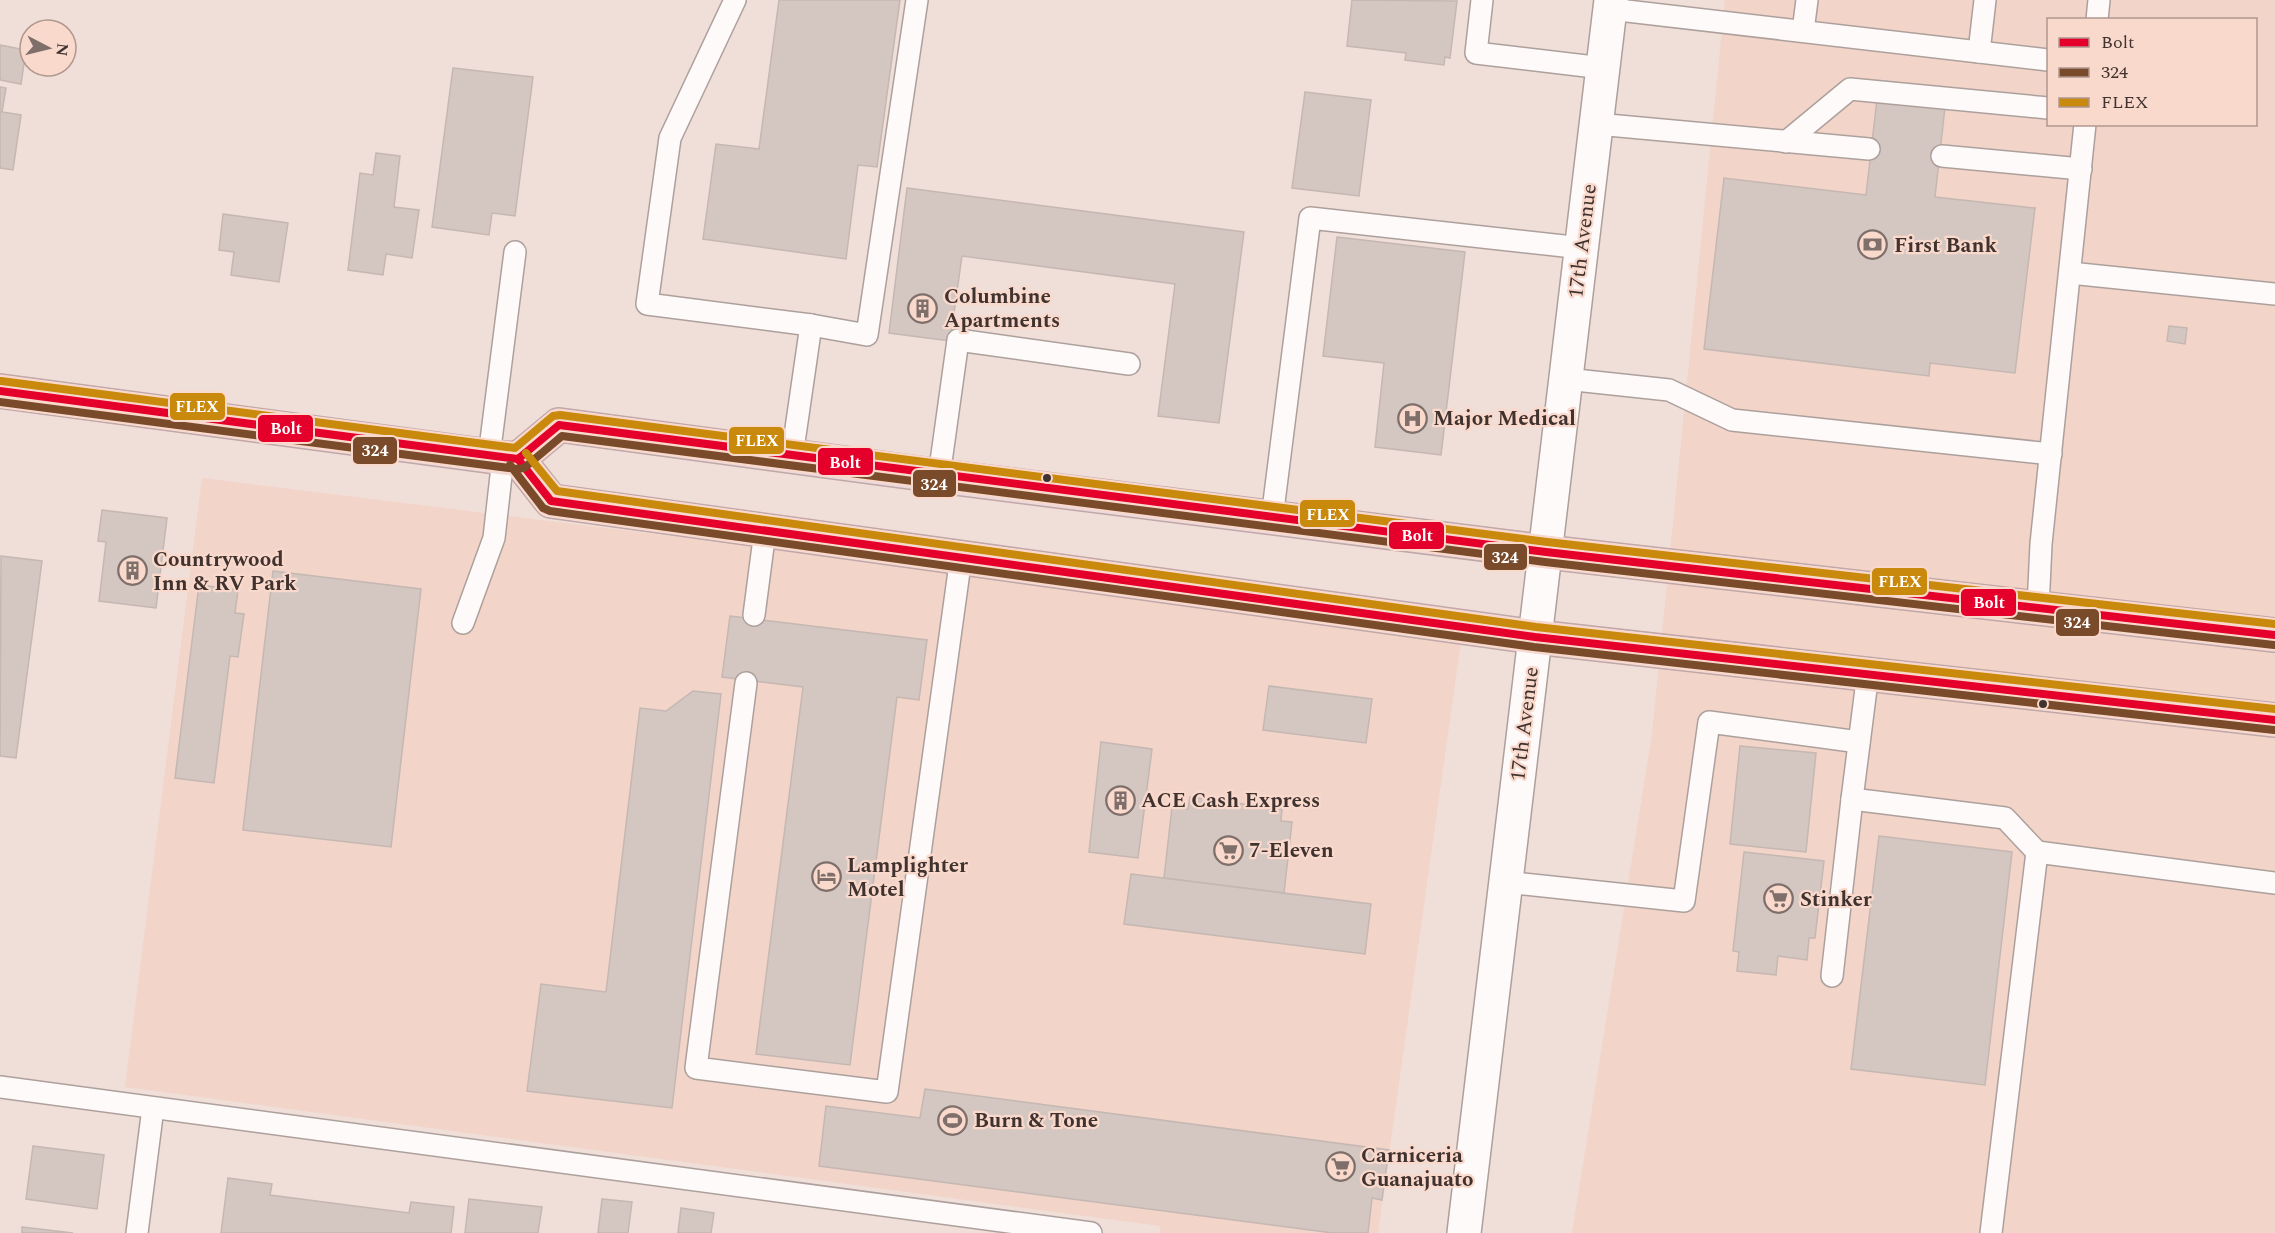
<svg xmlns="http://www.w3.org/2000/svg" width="2275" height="1233" font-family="Spectral,serif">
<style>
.built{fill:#f2d4c9;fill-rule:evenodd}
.building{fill:#d4c6c1;stroke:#c5b7b2;stroke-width:1.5}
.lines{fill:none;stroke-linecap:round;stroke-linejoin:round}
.lane-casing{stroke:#ada09c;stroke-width:24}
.secondary-casing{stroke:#ada09c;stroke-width:36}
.highway-casing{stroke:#c1a7a7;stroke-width:36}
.lane{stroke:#fdfaf9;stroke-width:21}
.secondary{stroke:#fdfaf9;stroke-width:33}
.highway{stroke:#ecd9db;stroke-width:33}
.bus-1-casing{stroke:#fad9cd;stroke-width:12}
.bus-2-casing{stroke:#fad9cd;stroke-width:12}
.bus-3-casing{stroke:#fad9cd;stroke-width:12}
.bus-1{stroke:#e4002b;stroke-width:8}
.bus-2{stroke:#7a4b2a;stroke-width:8}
.bus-3{stroke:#c9890c;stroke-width:8}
.bus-dot{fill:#40332f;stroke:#fad9cd;stroke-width:2}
.labels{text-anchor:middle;stroke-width:4.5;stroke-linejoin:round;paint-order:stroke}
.street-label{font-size:21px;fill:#40332f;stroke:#fad9cd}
.poi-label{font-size:21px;font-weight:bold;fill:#40332f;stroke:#fad9cd;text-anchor:start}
.line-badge{stroke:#fad9cd;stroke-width:2}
.badge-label{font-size:16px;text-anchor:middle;font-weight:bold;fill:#fff}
</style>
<rect width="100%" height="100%" fill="#f0ded8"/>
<g class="built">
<path d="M1725 0H2275V1233H1572L1652 734ZM2048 20H2256V124H2048Z"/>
<polygon points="202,478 1462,634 1378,1233 1160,1233 1160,1226 125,1087"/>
</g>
<g class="building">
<polygon points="779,0 900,0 877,167 858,165 846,259 703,239 716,144 759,149"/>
<polygon points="1352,0 1457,1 1450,58 1445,57 1444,65 1405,60 1406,53 1347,46"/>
<polygon points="0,45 26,50 21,84 0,80"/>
<polygon points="453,68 533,77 515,216 492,213 489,235 432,227"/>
<polygon points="0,87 6,88 2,112 21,115 13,170 0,168"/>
<polygon points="1305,92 1371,100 1359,196 1292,188"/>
<polygon points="1877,99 1945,107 1935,197 2035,208 2015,373 1930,363 1929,376 1704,349 1724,178 1866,195"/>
<polygon points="376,153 400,156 394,207 419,210 412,258 386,254 383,275 348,270 360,173 373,175"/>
<polygon points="907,188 1244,232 1219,423 1158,416 1175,284 962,256 950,341 889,333"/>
<polygon points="223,214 288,223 279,282 231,275 234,252 219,250"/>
<polygon points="1337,237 1465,252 1441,455 1375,447 1384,363 1323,356"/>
<polygon points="2169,326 2187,328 2185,344 2167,341"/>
<polygon points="102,510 167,518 156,608 99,601 106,542 98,541"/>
<polygon points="1,556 42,561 16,758 0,756"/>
<polygon points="273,571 421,589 391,847 243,830"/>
<polygon points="199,585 238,590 235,613 244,614 238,657 230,656 214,783 175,778"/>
<polygon points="730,616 927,640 919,700 897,697 850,1065 756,1054 803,687 722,677"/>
<polygon points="1269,686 1372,699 1366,743 1263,730"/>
<polygon points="693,691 721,694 672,1108 527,1091 541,984 606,992 640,708 666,711"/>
<polygon points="1101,742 1152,749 1138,858 1089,852"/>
<polygon points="1740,746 1816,753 1806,852 1730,844"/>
<polygon points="1190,797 1282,809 1281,821 1292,822 1284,893 1164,878 1172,807 1188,809"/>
<polygon points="1879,836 2012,852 1985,1085 1851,1069"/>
<polygon points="1744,852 1824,861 1815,938 1809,938 1807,960 1778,956 1776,975 1737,971 1739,952 1733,951"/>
<polygon points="1131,874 1371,904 1365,954 1124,924"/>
<polygon points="925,1089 1389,1150 1382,1200 1372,1198 1368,1233 1333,1233 819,1166 826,1106 920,1118"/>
<polygon points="33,1146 104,1155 97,1209 26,1199"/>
<polygon points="228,1178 272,1184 270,1195 409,1213 411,1202 454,1207 451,1233 221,1233"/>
<polygon points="469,1199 542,1207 538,1233 465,1233"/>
<polygon points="602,1199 632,1202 628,1233 598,1233"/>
<polygon points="681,1208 714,1213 711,1233 678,1233"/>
<polygon points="22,1227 73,1233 22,1233"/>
</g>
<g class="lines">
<defs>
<g id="lane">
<polyline points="735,0 670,138 647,304 811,325 867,335 917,0"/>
<polyline points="1482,0 1476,53 1603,68"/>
<polyline points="1610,9 2048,60"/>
<polyline points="2097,20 2099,0"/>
<polyline points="1803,31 1807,0"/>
<polyline points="1979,52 1985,0"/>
<polyline points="1597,124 1869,149"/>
<polyline points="1786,142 1850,89 2048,108"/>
<polyline points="1942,156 2081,169"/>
<polyline points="2070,273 2275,294"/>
<polyline points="1566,379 1669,390 1732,420 2051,454"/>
<polyline points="489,456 515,252"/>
<polyline points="792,456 811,325"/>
<polyline points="939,476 958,340 1129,364"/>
<polyline points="1272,518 1310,218 1582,248"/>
<polyline points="2038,608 2041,544 2085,124"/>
<polyline points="754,615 765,531"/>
<polyline points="463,623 494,538 503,458"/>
<polyline points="1868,673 1852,799 2005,818 2037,852"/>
<polyline points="746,683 696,1068 887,1092 961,557"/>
<polyline points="1505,882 1684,901 1709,722 1859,742"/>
<polyline points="1832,976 1852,799"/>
<polyline points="0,1087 1091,1233"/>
<polyline points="137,1233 153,1108"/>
<polyline points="1991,1233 2037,852 2275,883"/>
</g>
<polyline id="secondary" points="1464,1233 1611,0"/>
<g id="highway">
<polyline points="0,391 503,458 518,459 559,425 939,476 1546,552 2275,635"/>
<polyline points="518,459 551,501 1535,637 2275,720"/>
</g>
</defs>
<use href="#lane" class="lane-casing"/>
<use href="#secondary" class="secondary-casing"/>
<use href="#highway" class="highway-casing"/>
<use href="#lane" class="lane"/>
<use href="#secondary" class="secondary"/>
<use href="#highway" class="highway"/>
<defs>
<g id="bus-1">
<polyline points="0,391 518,459 559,425 1546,552 2275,635"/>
<polyline points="518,459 551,501 1535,637 2275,720"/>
</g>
<g id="bus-2">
<polyline points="0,402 517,469 524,468 562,436 1545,562 2274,645"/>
<polyline points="510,465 543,508 550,511 1534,647 2274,730"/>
</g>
<g id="bus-3">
<polyline points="1,381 515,448 553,416 560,415 1547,542 2275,624"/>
<polyline points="526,453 557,491 1536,627 2275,709"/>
</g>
</defs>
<use href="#bus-1" class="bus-1-casing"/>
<use href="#bus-2" class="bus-2-casing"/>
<use href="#bus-3" class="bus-3-casing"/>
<use href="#bus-1" class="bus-1"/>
<use href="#bus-2" class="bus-2"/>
<use href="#bus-3" class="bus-3"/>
</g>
<defs>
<symbol id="bank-ring" viewBox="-11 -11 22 22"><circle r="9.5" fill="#fad9cd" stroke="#7e6f6a" stroke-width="1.5"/><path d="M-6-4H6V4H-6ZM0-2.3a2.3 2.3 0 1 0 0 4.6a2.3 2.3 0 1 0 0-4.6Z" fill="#7e6f6a"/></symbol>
<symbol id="building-ring" viewBox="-11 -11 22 22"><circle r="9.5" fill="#fad9cd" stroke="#7e6f6a" stroke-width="1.5"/><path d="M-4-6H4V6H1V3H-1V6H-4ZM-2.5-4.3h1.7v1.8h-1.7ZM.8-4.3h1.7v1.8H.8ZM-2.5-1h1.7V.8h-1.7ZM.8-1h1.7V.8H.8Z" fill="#7e6f6a"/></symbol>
<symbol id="hospital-ring" viewBox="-11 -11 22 22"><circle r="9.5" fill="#fad9cd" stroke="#7e6f6a" stroke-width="1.5"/><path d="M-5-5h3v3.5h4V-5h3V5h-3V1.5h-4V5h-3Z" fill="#7e6f6a"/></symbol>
<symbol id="supermarket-ring" viewBox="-11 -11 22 22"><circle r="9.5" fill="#fad9cd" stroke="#7e6f6a" stroke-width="1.5"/><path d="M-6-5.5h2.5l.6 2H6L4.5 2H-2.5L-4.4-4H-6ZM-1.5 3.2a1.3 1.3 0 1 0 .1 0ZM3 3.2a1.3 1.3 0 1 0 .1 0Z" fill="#7e6f6a"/></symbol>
<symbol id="hotel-ring" viewBox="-11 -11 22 22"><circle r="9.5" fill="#fad9cd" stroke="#7e6f6a" stroke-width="1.5"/><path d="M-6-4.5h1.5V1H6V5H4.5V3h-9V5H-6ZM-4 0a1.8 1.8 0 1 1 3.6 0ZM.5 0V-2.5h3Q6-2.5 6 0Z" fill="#7e6f6a"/></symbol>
<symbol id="stadium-ring" viewBox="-11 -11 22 22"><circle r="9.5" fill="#fad9cd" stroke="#7e6f6a" stroke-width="1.5"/><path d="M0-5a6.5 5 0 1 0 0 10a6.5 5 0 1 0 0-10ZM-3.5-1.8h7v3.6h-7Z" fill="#7e6f6a"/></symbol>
</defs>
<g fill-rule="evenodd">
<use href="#bank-ring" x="1856" y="228" width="33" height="33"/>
<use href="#building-ring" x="906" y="292" width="33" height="33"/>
<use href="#hospital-ring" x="1396" y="402" width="33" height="33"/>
<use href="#building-ring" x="116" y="554" width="33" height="33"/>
<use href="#building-ring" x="1104" y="784" width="33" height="33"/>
<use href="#supermarket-ring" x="1212" y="834" width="33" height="33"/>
<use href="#hotel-ring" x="810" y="860" width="33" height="33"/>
<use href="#supermarket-ring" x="1762" y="882" width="33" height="33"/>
<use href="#stadium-ring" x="936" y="1104" width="33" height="33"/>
<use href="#supermarket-ring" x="1324" y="1150" width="33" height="33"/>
</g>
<g class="bus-dot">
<circle cx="1047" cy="478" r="5"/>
<circle cx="2043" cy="704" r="5"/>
</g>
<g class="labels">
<g class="street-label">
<text transform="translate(1582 241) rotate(-83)" y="7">17th Avenue</text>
<text transform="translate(1524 724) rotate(-83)" y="7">17th Avenue</text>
</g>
<g class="poi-label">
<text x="1894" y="252">First Bank</text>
<text x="944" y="303">Columbine<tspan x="944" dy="24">Apartments</tspan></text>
<text x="1433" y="425">Major Medical</text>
<text x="153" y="566">Countrywood<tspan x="153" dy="24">Inn &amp; RV Park</tspan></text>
<text x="1141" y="807">ACE Cash Express</text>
<text x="1249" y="857">7-Eleven</text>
<text x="847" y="872">Lamplighter<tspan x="847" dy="24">Motel</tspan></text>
<text x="1800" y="906">Stinker</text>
<text x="974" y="1127">Burn &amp; Tone</text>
<text x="1361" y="1162">Carniceria<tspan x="1361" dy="24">Guanajuato</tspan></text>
</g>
</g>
<g class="line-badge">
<rect x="169" y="392" width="57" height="29" rx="6" fill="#c9890c"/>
<rect x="257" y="414" width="57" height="29" rx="6" fill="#e4002b"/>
<rect x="728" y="426" width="57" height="29" rx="6" fill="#c9890c"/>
<rect x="352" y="436" width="46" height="29" rx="6" fill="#7a4b2a"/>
<rect x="817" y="447" width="57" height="29" rx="6" fill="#e4002b"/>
<rect x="912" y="469" width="45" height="29" rx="6" fill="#7a4b2a"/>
<rect x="1299" y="499" width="57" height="29" rx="6" fill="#c9890c"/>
<rect x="1388" y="521" width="57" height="29" rx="6" fill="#e4002b"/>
<rect x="1483" y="543" width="45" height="28" rx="6" fill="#7a4b2a"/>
<rect x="1871" y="567" width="57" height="29" rx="6" fill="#c9890c"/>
<rect x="1960" y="588" width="57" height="29" rx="6" fill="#e4002b"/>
<rect x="2055" y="608" width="45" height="29" rx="6" fill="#7a4b2a"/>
</g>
<g class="badge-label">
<text x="197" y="412">FLEX</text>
<text x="286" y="434">Bolt</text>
<text x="757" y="446">FLEX</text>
<text x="375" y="456">324</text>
<text x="845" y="468">Bolt</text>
<text x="934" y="490">324</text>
<text x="1328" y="520">FLEX</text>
<text x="1417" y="541">Bolt</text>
<text x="1505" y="563">324</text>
<text x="1900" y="587">FLEX</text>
<text x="1989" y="608">Bolt</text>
<text x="2077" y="628">324</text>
</g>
<rect x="2047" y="18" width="210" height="108" fill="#fad9cd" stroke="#b0978e" stroke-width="1.5"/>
<rect x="2059" y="38" width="30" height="9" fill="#e4002b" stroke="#b0978e" stroke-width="1.5"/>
<text x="2101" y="48" font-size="18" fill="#40332f">Bolt</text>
<rect x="2059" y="68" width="30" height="9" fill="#7a4b2a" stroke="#b0978e" stroke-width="1.5"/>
<text x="2101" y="78" font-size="18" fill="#40332f">324</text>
<rect x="2059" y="98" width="30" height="9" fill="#c9890c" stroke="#b0978e" stroke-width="1.5"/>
<text x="2101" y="108" font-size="18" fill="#40332f">FLEX</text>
<g transform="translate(48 48) rotate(97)"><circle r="28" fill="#fad9cd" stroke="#b0978e" stroke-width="1.5"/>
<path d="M0-4.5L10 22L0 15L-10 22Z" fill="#7e6f6a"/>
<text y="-9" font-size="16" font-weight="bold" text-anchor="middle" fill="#40332f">N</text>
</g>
</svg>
